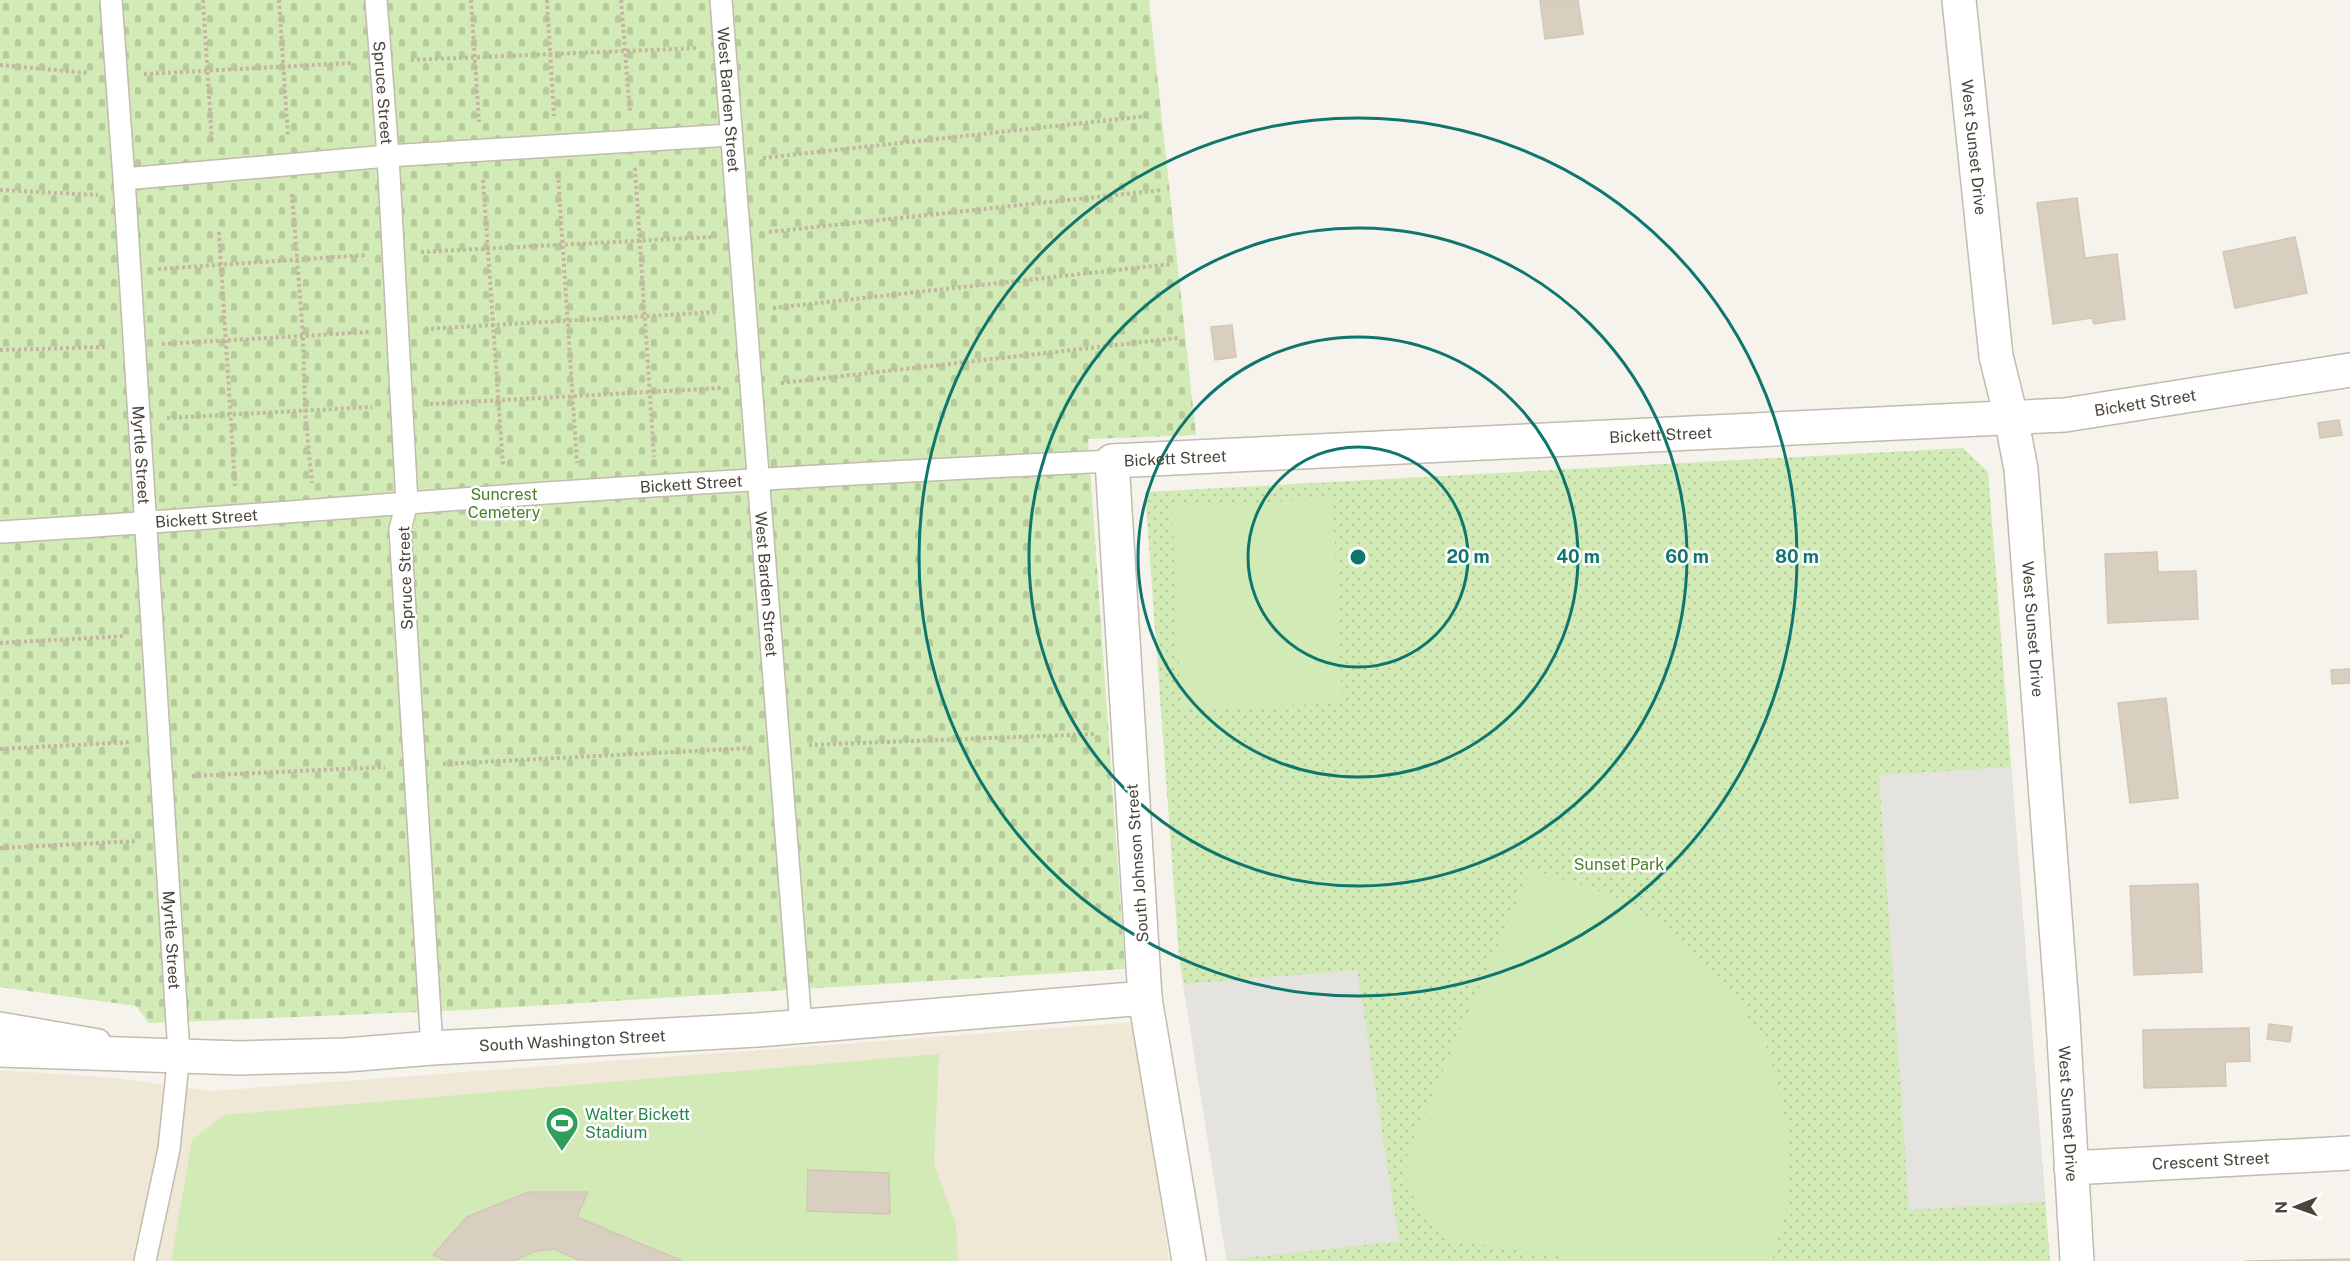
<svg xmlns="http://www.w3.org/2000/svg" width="2350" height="1261" font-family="'Public Sans',sans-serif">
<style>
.education{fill:#efe8d6}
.cemetery{fill:url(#cemetery-stones)}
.park{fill:url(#park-dots)}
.pitch{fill:#d2eab5}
.parking{fill:#e5e3e0}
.building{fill:#d8cfc1;stroke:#d3c7b4;stroke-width:1.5}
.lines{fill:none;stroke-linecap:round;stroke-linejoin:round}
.service-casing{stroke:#c2bbae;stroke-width:24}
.minor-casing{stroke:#c2bbae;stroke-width:36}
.tertiary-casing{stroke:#c2bbae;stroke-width:36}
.path{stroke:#c4b79f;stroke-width:4;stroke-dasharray:3 3;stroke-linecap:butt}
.service{stroke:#fff;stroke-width:21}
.minor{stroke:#fff;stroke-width:33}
.tertiary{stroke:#fff;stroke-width:33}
.ring{fill:none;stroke:#0f766e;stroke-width:3}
.labels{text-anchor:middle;stroke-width:5;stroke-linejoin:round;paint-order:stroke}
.street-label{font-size:16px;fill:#4b4439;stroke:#fff}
.park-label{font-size:16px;fill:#4a7f2a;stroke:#fff}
.leisure-label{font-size:16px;fill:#27864d;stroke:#fff;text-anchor:start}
.centre{fill:#0f766e;stroke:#fff;stroke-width:3}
.ring-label{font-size:18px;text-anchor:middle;font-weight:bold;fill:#0f766e;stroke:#fff;stroke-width:5;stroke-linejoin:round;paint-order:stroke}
</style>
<defs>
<pattern id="cemetery-stones" width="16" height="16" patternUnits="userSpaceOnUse" patternTransform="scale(1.5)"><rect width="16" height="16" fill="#d2eab5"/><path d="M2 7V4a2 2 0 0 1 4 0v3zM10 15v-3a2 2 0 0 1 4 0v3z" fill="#b6ca9c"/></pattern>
<pattern id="park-dots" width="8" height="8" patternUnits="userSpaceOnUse" patternTransform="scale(1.5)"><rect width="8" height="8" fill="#d2eab5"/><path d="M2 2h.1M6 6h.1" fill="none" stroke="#b6ca9c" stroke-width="1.8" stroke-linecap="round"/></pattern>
</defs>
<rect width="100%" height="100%" fill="#f6f3ec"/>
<polygon class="education" points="1136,1022 1169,1261 0,1261 0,1070 115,1078 211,1091"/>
<polygon class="cemetery" points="0,0 1149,0 1196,435 1088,439 1125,969 467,1010 149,1023 136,1006 0,987"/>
<polygon class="park" points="1963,448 1988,472 2050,1261 1227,1261 1179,957 1145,492"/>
<g class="pitch">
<polygon points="1333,499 1342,703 1181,710 1172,506"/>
<polygon points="1531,869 1609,894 1671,931 1728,986 1769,1051 1789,1132 1787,1204 1772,1261 1587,1261 1444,1239 1416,1204 1406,1177 1408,1151"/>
<polygon points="939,1054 934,1164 956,1224 958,1261 171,1261 192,1140 224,1115"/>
</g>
<g class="parking">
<polygon points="2011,767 2045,1202 1909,1210 1879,775"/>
<polygon points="1357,970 1399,1241 1227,1260 1183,984"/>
</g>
<g class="building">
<polygon points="1540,0 1578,0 1583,34 1545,39"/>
<polygon points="2077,198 2085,258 2117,254 2125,319 2094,324 2092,318 2053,324 2037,203"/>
<polygon points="2295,237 2307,293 2235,308 2223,252"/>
<polygon points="1232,325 1236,357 1215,360 1211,327"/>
<polygon points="2339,420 2342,435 2320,438 2318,423"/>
<polygon points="2157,552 2158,572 2196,571 2198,619 2108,623 2105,554"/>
<polygon points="2350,669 2350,683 2332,684 2331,670"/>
<polygon points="2166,698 2178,798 2130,803 2118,703"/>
<polygon points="2198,884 2202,972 2134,975 2130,886"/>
<polygon points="2269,1024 2292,1027 2290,1042 2267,1039"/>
<polygon points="2249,1028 2250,1061 2225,1062 2226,1086 2144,1088 2143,1030"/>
<polygon points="808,1170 889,1173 890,1214 807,1211"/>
<polygon points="528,1192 588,1192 577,1217 682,1261 581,1261 554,1249 536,1251 514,1261 446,1261 433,1255 467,1217"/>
<polygon points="2350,1259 2350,1261 2244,1261"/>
</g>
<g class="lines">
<defs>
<g id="service">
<path id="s1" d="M111 0 124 179 179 1054 169 1149 145 1261"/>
<path id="s2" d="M376 0 388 156 407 503 400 529 432 1048"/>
<path id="s3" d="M721 0 801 1026"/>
<polyline points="124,179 388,156 731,135"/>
<path id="s4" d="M0 532C136 524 272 513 408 503 642 485 877 472 1112 461"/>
<polyline points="0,1023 99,1040"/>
</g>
<g id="minor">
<path id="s5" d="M0 1050 240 1058 346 1055 432 1048 757 1030 1145 998"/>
<path id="s6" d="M2071 1168 2350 1153"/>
<path id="s7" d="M1189 1261 1145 998 1112 461 2065 415 2350 370"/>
</g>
<g id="tertiary">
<path id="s8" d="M1959 0 1996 356 2011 417 2021 469 2063 1020 2077 1261"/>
</g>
</defs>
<use href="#service" class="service-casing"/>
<use href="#minor" class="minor-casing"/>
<use href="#tertiary" class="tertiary-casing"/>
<g class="path">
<polyline points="203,0 212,143"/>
<polyline points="279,0 288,136"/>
<polyline points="471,0 479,122"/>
<polyline points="547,0 554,116"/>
<polyline points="621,0 630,113"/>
<polyline points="411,60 697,48"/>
<polyline points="0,65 89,73"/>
<polyline points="144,74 352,63"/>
<polyline points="763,158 1147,116"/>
<polyline points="635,168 654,457"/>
<polyline points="558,174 577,463"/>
<polyline points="483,180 503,466"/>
<polyline points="0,190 98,195"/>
<polyline points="292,194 303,336 305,411 312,483"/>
<polyline points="219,232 235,486"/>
<polyline points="769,232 1162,190"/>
<polyline points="421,252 711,237"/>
<polyline points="158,269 366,255"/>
<polyline points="773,308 1171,264"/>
<polyline points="425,329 717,312"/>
<polyline points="162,344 370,332"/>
<polyline points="0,350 106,347"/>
<polyline points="781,383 1178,338"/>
<polyline points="430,404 722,388"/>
<polyline points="167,418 372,407"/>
<polyline points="0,643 125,636"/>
<polyline points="809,745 1095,734"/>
<polyline points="0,749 132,742"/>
<polyline points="443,764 751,748"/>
<polyline points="192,776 385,767"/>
<polyline points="0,848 138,841"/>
</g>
<use href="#service" class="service"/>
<use href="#minor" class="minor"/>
<use href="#tertiary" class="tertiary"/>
</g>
<g class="ring">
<circle cx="1358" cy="557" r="110"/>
<circle cx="1358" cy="557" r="220"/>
<circle cx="1358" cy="557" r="329"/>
<circle cx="1358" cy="557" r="439"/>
</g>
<defs>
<symbol id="stadium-pin" viewBox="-11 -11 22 30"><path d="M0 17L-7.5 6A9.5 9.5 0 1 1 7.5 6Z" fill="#2e9e5b" stroke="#fff"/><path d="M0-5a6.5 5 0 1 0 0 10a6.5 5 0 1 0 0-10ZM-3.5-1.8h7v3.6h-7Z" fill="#fff"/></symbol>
</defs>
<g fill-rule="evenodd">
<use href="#stadium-pin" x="543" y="1104" width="38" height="52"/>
</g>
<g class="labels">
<g class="street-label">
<text dy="6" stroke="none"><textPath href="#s2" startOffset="93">Spruce Street</textPath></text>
<text dy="6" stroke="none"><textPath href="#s3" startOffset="100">West Barden Street</textPath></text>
<text dy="6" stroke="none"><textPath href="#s8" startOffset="148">West Sunset Drive</textPath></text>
<text dy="6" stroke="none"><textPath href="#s7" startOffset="1840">Bickett Street</textPath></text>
<text dy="6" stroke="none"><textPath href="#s7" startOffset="1354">Bickett Street</textPath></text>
<text dy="6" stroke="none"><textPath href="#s1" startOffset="456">Myrtle Street</textPath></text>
<text dy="6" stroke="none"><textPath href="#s7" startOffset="868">Bickett Street</textPath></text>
<text dy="6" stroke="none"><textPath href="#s4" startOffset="693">Bickett Street</textPath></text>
<text dy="6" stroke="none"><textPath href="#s4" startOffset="207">Bickett Street</textPath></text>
<text transform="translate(405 578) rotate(-92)" y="6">Spruce Street</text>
<text dy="6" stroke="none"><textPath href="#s3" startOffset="586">West Barden Street</textPath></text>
<text dy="6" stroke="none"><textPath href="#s8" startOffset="634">West Sunset Drive</textPath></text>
<text transform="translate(1137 863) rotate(-94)" y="6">South Johnson Street</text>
<text dy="6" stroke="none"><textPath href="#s1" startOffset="942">Myrtle Street</textPath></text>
<text dy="6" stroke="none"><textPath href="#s5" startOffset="573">South Washington Street</textPath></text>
<text dy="6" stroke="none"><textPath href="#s8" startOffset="1120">West Sunset Drive</textPath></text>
<text dy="6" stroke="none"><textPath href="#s6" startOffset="140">Crescent Street</textPath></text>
</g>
<g class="park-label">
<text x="504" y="500">Suncrest<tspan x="504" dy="18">Cemetery</tspan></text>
<text x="1619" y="870">Sunset Park</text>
</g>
<g class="leisure-label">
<text x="585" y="1120">Walter Bickett<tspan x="585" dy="18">Stadium</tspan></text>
</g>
</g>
<circle cx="1358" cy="557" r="9" class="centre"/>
<g class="ring-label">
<text x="1468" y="563">20 m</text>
<text x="1578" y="563">40 m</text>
<text x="1687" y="563">60 m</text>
<text x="1797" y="563">80 m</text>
</g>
<g transform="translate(2296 1207) rotate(269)" stroke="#ffffff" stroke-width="4.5" paint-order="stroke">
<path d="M0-4.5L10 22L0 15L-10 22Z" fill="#4b4439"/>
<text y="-9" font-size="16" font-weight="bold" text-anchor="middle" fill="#4b4439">N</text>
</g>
</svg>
